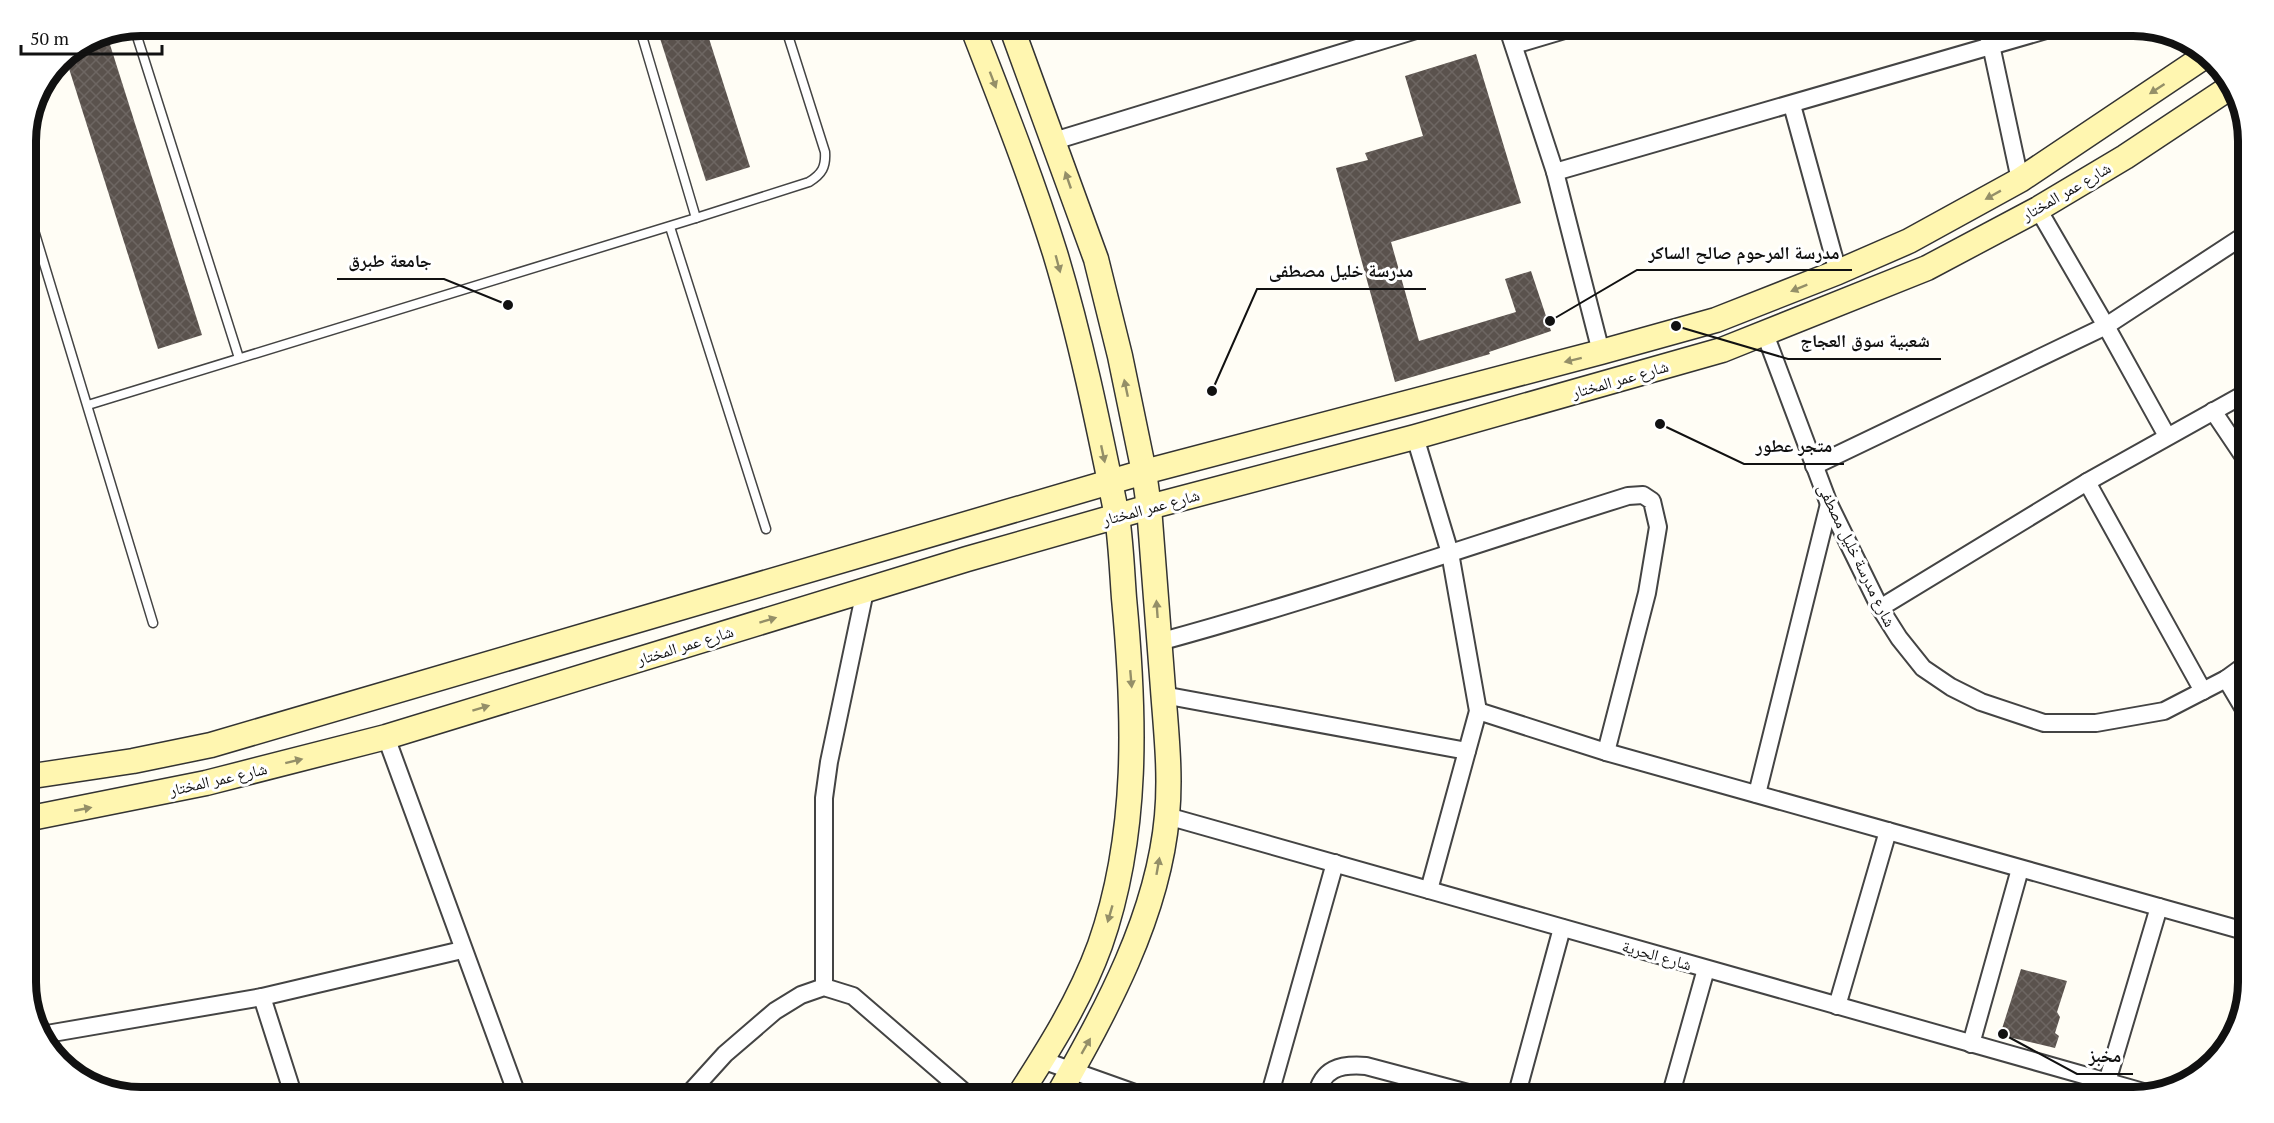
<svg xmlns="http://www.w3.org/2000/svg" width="2274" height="1123" font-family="'PT Serif','Noto Naskh Arabic',serif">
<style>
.building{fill:url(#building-cross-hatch)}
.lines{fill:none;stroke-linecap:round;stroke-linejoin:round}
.lane-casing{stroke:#444;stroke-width:11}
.street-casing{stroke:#444;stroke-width:20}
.secondary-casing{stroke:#333;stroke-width:27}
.lane{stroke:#fff;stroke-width:8}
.street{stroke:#fff;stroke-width:16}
.secondary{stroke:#fff6b0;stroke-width:24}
.oneway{fill:#948f68}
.labels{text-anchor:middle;stroke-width:6;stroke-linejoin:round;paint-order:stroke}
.street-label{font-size:16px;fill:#111;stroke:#fff}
.rim{fill:none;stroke:#111;stroke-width:8}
.leader{fill:none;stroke:#111;stroke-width:2}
.callout-dot{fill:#111;stroke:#fff;stroke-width:2}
.callout-label{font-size:18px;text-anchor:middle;font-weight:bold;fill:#111;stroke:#fff;stroke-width:6;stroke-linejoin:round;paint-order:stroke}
</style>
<defs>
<pattern id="building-cross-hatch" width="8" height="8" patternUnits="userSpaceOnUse" patternTransform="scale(1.5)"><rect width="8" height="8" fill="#5a524d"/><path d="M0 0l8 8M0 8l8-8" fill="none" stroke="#6d6662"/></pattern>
</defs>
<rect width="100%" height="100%" fill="#fffdf5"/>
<g class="building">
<polygon points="656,26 705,26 750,167 706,181"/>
<polygon points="106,32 202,335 158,349 65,56 97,34"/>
<polygon points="1476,54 1521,203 1391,242 1419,341 1516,312 1505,279 1531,271 1551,331 1489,352 1490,354 1395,382 1336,168 1368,160 1365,153 1423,136 1405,76"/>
<polygon points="2021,969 2067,981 2057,1012 2060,1017 2055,1033 2059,1036 2055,1048 2000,1035"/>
</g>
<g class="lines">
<defs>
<g id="lane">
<polyline points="639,26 696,218"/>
<polyline points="134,27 239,358"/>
<polyline points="26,204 153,623"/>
<polyline points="670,227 766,529"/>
<path d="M88 405 696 218 809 182C822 174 826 167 825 152L785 26"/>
</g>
<g id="street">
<polyline points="1507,26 1555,172 1601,352"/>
<polyline points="1985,26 1991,45 2020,180"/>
<polyline points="1514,45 1578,26"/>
<polyline points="1792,105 1838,272"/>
<polyline points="1054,141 1429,26"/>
<polyline points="1555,172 2060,26"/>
<polyline points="2038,209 2106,326 2167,436"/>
<polyline points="1765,334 1829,504 1880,608 1899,638 1923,668 1951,687 1981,702 2044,723 2096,723 2164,711 2226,679 2248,663"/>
<polyline points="2213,411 2248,463"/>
<polyline points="1415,437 1450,553 1478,711 1429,890"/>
<polyline points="1814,466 2106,326 2248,233"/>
<polyline points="2087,482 2203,691"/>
<polyline points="1880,608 2087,482 2248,392"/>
<path d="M1159 642C1317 599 1472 545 1628 496L1643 495 1652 501 1658 527 1647 593 1606 752"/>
<polyline points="2226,679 2248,716"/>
<polyline points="1163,695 1467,751"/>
<polyline points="1478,711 1606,752 2248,932"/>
<polyline points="386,737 518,1097"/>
<polyline points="1757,794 1829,504"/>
<polyline points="1167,816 2147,1093"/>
<polyline points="824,987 824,798 829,762 865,591"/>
<polyline points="262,997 294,1097"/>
<polyline points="1837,1006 1888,831"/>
<polyline points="41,1035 262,997 462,950"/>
<polyline points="1971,1044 2020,869"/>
<polyline points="1042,1060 1146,1097"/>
<polyline points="2107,1082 2159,907"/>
<polyline points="686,1097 725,1054 775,1011 801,995 824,987 853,996 970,1097"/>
<polyline points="1269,1097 1335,863"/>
<path d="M1316 1097C1322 1068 1340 1064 1366 1066L1483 1097"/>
<polyline points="1516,1097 1562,928"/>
<polyline points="1670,1097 1706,969"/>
</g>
<g id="secondary">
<path d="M972 26C1001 101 1031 176 1055 253 1081 339 1099 428 1117 516 1121 544 1122 571 1124 598 1135 714 1139 834 1100 945 1080 1000 1049 1049 1018 1097"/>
<path d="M1011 26 1096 259 1120 356 1144 472 1149 507C1154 568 1158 628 1163 689 1166 731 1171 773 1167 816 1158 917 1106 1010 1057 1097"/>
<polyline points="26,777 133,761 211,745 1144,472 1601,352 1716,320 1838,272 1909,241 2020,180 2205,56"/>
<polyline points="26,819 206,783 386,737 967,559 1149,507 1415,437 1722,350 1927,268 2038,209 2125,157 2232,86"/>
</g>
</defs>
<use href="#lane" class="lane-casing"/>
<use href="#street" class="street-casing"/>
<use href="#secondary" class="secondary-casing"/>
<use href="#lane" class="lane"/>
<use href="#street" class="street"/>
<use href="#secondary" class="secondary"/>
</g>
<defs><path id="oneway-solid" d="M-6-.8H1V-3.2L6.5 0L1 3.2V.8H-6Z" transform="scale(1.5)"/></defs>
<g class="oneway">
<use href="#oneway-solid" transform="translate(993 80) rotate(69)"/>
<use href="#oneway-solid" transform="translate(2157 89) rotate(147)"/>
<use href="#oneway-solid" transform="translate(1068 180) rotate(-109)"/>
<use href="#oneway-solid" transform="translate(1993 195) rotate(151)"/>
<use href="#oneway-solid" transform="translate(1058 264) rotate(75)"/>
<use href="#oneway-solid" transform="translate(1799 288) rotate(158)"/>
<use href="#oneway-solid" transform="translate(1573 360) rotate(166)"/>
<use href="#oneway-solid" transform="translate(1126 388) rotate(-102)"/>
<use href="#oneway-solid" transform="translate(1103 454) rotate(78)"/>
<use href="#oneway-solid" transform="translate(1157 609) rotate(-94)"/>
<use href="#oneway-solid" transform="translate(768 620) rotate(-17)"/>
<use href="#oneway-solid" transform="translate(1131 679) rotate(85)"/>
<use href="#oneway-solid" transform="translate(481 708) rotate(-17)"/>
<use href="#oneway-solid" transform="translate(294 761) rotate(-14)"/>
<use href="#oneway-solid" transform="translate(83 809) rotate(-11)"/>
<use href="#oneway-solid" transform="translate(1158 866) rotate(-80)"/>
<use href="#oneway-solid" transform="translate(1110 914) rotate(106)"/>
<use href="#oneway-solid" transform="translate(1086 1046) rotate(-60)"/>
</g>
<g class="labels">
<g class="street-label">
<text transform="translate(2066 191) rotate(-30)" y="6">شارع عمر المختار</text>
<text transform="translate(1620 379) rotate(-16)" y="6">شارع عمر المختار</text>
<text transform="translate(1151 507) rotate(-15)" y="6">شارع عمر المختار</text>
<text transform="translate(1857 555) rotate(64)" y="6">شارع مدرسة خليل مصطفى</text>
<text transform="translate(685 645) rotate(-17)" y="6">شارع عمر المختار</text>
<text transform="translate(218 779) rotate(-13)" y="6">شارع عمر المختار</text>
<text transform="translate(1657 955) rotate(16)" y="6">شارع الحرية</text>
</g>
</g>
<path d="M0 0H2274V1123H0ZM141 36H2133A105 105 0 0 1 2238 141V982A105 105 0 0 1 2133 1087H141A105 105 0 0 1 36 982V141A105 105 0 0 1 141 36Z" fill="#fff" fill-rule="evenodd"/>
<path class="rim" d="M141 36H2133A105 105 0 0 1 2238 141V982A105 105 0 0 1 2133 1087H141A105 105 0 0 1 36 982V141A105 105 0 0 1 141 36Z"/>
<path class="leader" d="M1550 321L1637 270H1852M508 305L444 279H337M1212 391L1257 289H1426M1676 326L1788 359H1941M1660 424L1744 464H1844M2003 1034L2077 1074H2133"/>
<g class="callout-dot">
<circle cx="1550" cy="321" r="6"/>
<circle cx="508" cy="305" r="6"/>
<circle cx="1212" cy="391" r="6"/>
<circle cx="1676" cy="326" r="6"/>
<circle cx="1660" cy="424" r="6"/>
<circle cx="2003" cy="1034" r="6"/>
</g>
<g class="callout-label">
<text x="1744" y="259">مدرسة المرحوم صالح الساكر</text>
<text x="390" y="267">جامعة طبرق</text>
<text x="1341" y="277">مدرسة خليل مصطفى</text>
<text x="1865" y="347">شعبية سوق العجاج</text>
<text x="1794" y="452">متجر عطور</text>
<text x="2105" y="1062">مخبز</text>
</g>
<path d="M21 45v9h141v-9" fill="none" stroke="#111111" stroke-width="3"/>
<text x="30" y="45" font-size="18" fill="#111111" stroke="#ffffff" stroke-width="4.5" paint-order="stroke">50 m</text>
</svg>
